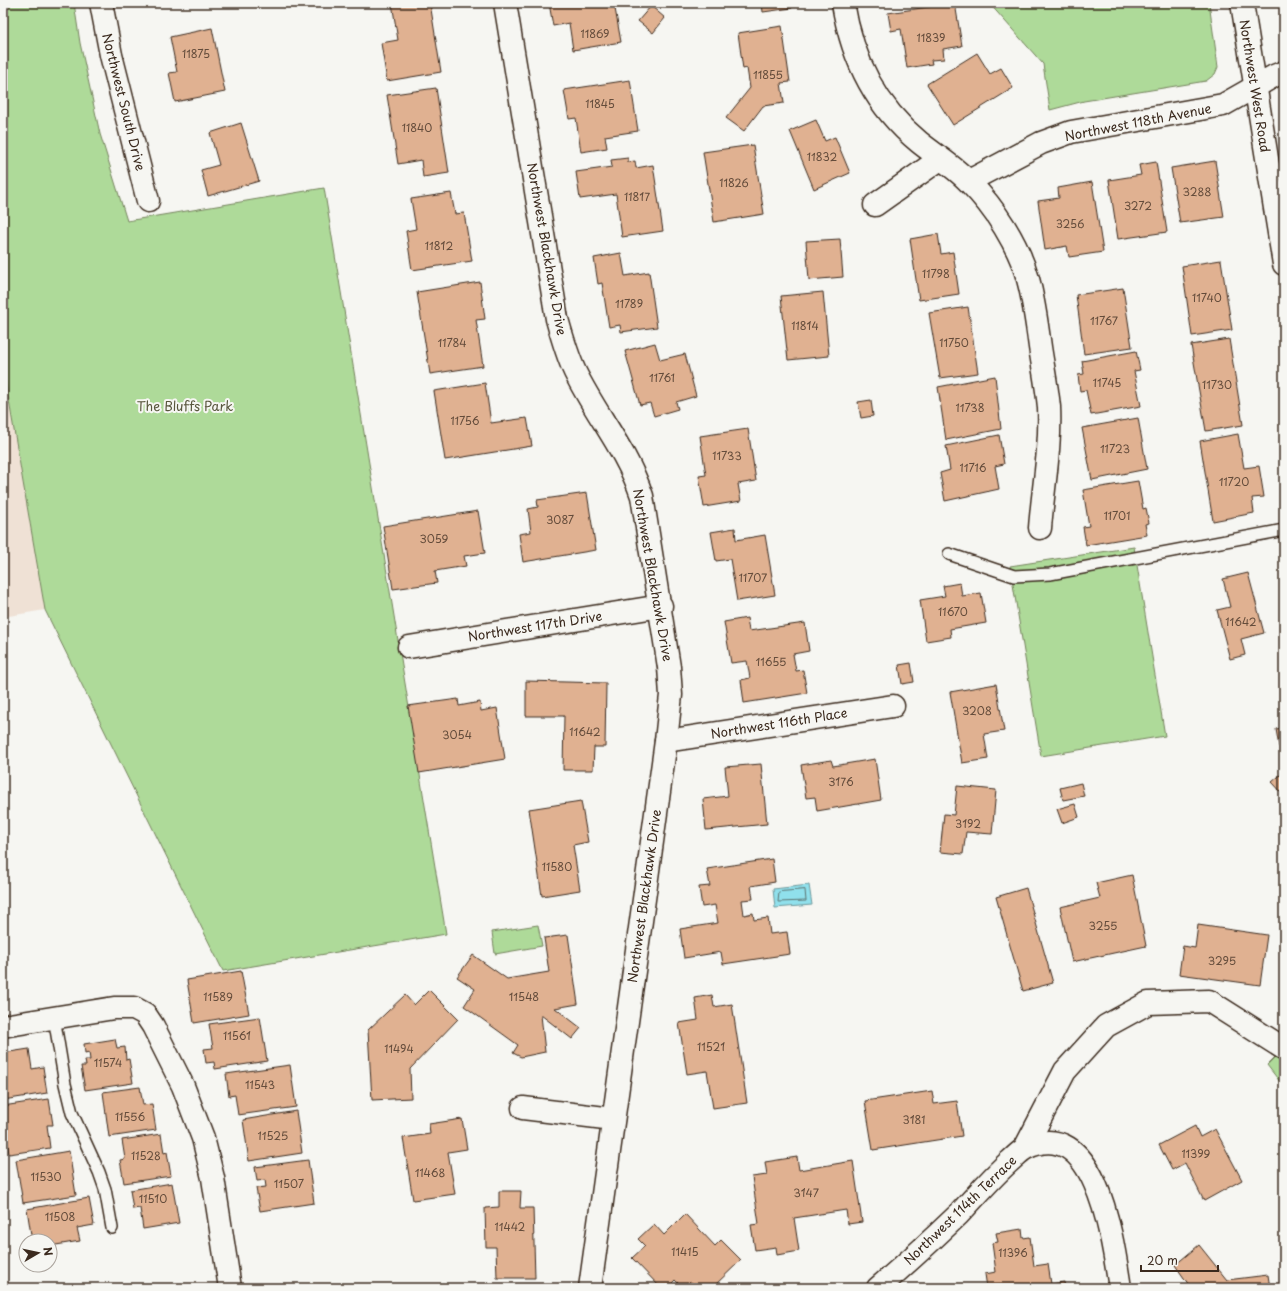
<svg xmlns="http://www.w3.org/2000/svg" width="1287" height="1291" font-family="'Playpen Sans',sans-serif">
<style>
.built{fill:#efe1d5}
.green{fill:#aeda99;stroke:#74825c}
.water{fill:#90e0ec;stroke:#6e979a}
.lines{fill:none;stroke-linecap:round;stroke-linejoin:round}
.shore{stroke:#5d7370;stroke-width:1}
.building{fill:#e0b191;stroke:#3b2a1e}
.lane-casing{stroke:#3b2a1e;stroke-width:14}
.street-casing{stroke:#3b2a1e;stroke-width:25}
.lane{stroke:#f6f6f2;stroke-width:11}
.street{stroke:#f6f6f2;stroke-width:22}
.labels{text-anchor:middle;stroke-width:4;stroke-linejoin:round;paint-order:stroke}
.number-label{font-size:11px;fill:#644c3b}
.street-label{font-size:13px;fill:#3b2a1e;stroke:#f6f6f2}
.park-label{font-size:13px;fill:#58563d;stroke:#f6f6f2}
</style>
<rect width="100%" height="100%" fill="#f6f6f2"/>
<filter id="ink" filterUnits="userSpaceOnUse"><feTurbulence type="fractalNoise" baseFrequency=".025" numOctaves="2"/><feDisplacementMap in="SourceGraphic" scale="8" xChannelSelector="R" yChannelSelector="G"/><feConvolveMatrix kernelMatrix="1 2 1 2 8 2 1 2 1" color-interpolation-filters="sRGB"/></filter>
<g filter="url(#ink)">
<polygon class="built" points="3,366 45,610 3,617"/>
<g class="green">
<polygon points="3,3 74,3 80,43 100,134 127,221 324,188 446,934 223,971 45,610 3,366"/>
<polygon points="989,3 1209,3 1218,67 1215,74 1206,81 1084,101 1050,110 1043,64"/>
<polygon points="1134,547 1165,736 1041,756 1010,566"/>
<polygon points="538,925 542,946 495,954 492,932"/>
<polygon points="1284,1048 1284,1087 1267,1065"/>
</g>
<polygon class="water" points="809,885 812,905 775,908 773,889"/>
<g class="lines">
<polygon class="shore" points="805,890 806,901 778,902 779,892"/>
</g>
<g class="building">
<polygon points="392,3 430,3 441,72 387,81 381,43 398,40"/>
<polygon points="549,3 614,3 621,42 573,50 569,23 553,26"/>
<polygon points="762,3 791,3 792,8 763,12"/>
<polygon points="955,3 962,46 943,49 944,59 931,60 932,64 907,68 901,29 891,31 888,13"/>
<polygon points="651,6 665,18 653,33 638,21"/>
<polygon points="782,26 790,82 781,83 784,103 763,106 744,131 726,118 750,88 747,68 743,69 738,33"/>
<polygon points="212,28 225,92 175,102 169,73 177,72 170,37"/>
<polygon points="977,53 990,74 1001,68 1013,88 953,125 927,84"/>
<polygon points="630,80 638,131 605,136 607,148 581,152 576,118 569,119 564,90"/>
<polygon points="436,88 449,173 423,177 421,160 398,164 387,95"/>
<polygon points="816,120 825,141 835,137 850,173 814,189 790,131"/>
<polygon points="241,123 259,181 208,196 201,170 219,165 210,133"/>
<polygon points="753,145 764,214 714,222 703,152"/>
<polygon points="628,158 628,162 635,161 636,168 653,165 663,231 622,237 616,194 580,199 576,172 612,167 611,160"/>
<polygon points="1215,161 1224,217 1180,223 1171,168"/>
<polygon points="1156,162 1167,232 1118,239 1109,180 1141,175 1139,165"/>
<polygon points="1092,182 1103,252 1069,257 1067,246 1045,250 1038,201 1059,198 1058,188"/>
<polygon points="451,193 455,214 464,213 472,261 412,270 406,231 416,229 411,199"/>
<polygon points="938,234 941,254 953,252 959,294 919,300 910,239"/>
<polygon points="840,239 843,277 809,280 806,241"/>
<polygon points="621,253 625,276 649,272 657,327 621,332 620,325 609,327 602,283 598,284 594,258"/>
<polygon points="1221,260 1232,330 1192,336 1182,266"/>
<polygon points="480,282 485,319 476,320 483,366 430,374 417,292"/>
<polygon points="1123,288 1132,347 1084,354 1076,295"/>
<polygon points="823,292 829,356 788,360 781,296"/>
<polygon points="968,307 978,373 940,378 929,313"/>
<polygon points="1229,339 1243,425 1206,431 1191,345"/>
<polygon points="655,343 660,360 685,354 696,396 676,402 678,409 654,416 650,403 640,405 625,351"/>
<polygon points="1136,351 1140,370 1134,371 1141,406 1091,415 1086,390 1080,391 1078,375 1084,374 1082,361"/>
<polygon points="995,376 1001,429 946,440 938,387"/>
<polygon points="485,383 491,423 527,418 532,446 445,460 434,391"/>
<polygon points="871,400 873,416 861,418 858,402"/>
<polygon points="1138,418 1147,469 1092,480 1082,428"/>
<polygon points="748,429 756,481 738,484 741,501 704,507 699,476 706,475 700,436"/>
<polygon points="1238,434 1244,468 1259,466 1264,497 1252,498 1254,513 1213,521 1200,441"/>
<polygon points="999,435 1004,464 995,466 999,489 945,501 940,473 950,470 946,446"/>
<polygon points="1138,481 1143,509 1146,508 1149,523 1145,524 1147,535 1086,545 1083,527 1089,526 1083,490"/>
<polygon points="587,493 596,550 523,562 519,534 531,532 528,509 538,507 537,500"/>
<polygon points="478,511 485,553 464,556 466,566 435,571 437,583 393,589 383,526"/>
<polygon points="735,528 736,540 765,535 775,595 737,601 730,559 716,561 711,532"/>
<polygon points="1248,573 1264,633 1241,639 1245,655 1230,659 1217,610 1230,607 1223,579"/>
<polygon points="960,583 962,596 981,593 986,623 950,629 951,637 926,641 920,600 945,596 943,586"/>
<polygon points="747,618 749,631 805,623 809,651 793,654 796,671 803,670 807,693 744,703 741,680 750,678 747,661 731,663 724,622"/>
<polygon points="911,663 914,682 902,684 899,665"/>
<polygon points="526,681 606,683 605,747 594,747 593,770 563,770 564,716 526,716"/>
<polygon points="996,684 1004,731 984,734 988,759 962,763 950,692"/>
<polygon points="458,699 459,706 480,702 481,711 497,708 505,759 419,773 408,706"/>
<polygon points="1284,728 1284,746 1279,747 1276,729"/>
<polygon points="875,759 881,800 817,811 815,797 806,798 801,765 831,760 833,766"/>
<polygon points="761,764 767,824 706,830 703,799 728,796 725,767"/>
<polygon points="1284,772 1284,795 1272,782"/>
<polygon points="1081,783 1084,796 1063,800 1060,788"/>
<polygon points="957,786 996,790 992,834 966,832 963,854 940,852 944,814 954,815"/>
<polygon points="581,801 588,842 573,845 580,890 542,896 529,809"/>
<polygon points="1075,804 1079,817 1062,823 1057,809"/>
<polygon points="772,859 775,882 751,886 753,899 742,900 744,915 753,913 754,920 768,918 770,934 787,932 790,954 723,964 721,952 684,958 680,929 718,923 715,905 702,907 699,887 710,886 707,869"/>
<polygon points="1132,875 1146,946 1072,962 1060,907 1100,898 1096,883"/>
<polygon points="1026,888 1053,983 1023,991 996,897"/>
<polygon points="1198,925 1267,935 1260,985 1179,974 1183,946 1195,948"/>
<polygon points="568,935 578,1004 555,1008 581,1028 572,1039 541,1015 545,1052 521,1057 513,1053 518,1045 464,1006 475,989 457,977 473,955 507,979 549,972 544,938"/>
<polygon points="241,971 249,1014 194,1023 187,980"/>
<polygon points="429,990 458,1019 410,1069 411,1098 372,1100 368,1030 405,995 414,1005"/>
<polygon points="712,995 714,1007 732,1004 747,1103 713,1108 707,1071 687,1074 679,1023 698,1020 695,998"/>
<polygon points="260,1017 267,1061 215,1069 214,1062 206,1063 204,1049 213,1048 209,1024"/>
<polygon points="115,1039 117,1048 125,1047 126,1060 129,1059 133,1083 85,1090 81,1066 86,1066 85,1060 90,1060 89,1052 85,1053 84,1044"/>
<polygon points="29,1049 32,1069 43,1067 47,1093 3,1100 3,1053"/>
<polygon points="290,1065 296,1107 238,1115 235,1095 229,1096 226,1074"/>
<polygon points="140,1087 143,1105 152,1104 156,1130 109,1137 103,1092"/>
<polygon points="932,1091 934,1104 957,1101 962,1136 873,1150 865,1101"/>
<polygon points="49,1099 53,1125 47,1125 50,1148 9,1154 6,1131 3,1131 3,1106"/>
<polygon points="296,1111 302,1153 249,1161 243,1120"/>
<polygon points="462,1119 467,1149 448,1152 455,1194 413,1200 403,1138 430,1134 429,1124"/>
<polygon points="1195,1126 1200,1137 1215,1129 1242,1180 1204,1201 1185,1163 1172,1170 1159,1145"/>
<polygon points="161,1134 164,1153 167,1152 171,1176 124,1183 120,1160 125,1159 122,1140"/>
<polygon points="69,1151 76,1195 23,1203 16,1160"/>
<polygon points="797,1157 799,1170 853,1161 862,1222 848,1224 846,1210 794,1218 799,1251 777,1255 776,1247 755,1250 751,1225 759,1224 752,1177 767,1175 765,1162"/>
<polygon points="308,1160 314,1203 260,1211 256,1188 266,1187 265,1180 257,1181 255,1167"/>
<polygon points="172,1183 179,1223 143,1229 140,1208 133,1209 130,1190"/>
<polygon points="499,1191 521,1191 520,1208 533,1208 535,1278 497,1278 496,1247 486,1247 485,1208 499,1207"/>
<polygon points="89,1198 94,1225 77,1228 80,1241 50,1246 50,1241 32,1241 27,1209"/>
<polygon points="685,1214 715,1246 721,1240 741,1260 712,1288 696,1288 691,1282 683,1288 675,1280 667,1288 661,1288 632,1258 645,1246 638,1239 654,1224 664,1235"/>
<polygon points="1022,1229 1023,1238 1030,1237 1034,1266 1048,1264 1051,1284 1064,1282 1065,1288 987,1288 985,1274 996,1272 992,1243 998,1242 996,1233"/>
<polygon points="1199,1245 1227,1280 1268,1275 1270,1288 1191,1288 1175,1265"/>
</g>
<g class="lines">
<defs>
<g id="lane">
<polyline points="949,554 1014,576 1050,574 1284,530"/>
<polyline points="54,1017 65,1084 72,1113 99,1172 105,1189 112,1228"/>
</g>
<g id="street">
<polyline points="101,3 111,55 148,201"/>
<path d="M505 3 557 319C562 337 567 355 575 372 596 415 626 449 642 496L669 667 671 695 666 741 590 1288"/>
<path d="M843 3C852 59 875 106 919 142 935 155 955 167 969 182 995 208 1018 244 1028 279 1034 301 1037 324 1040 347 1043 367 1047 387 1049 407 1051 446 1043 489 1040 528"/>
<polyline points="1242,3 1284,264"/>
<polyline points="969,181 1041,143 1071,132 1223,105 1274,76 1284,72"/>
<polyline points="875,205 940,159"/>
<polyline points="409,647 661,606"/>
<polyline points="666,741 893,706"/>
<polyline points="3,1026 114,1008 134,1008 145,1014 153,1026 183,1086 203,1138 213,1178 230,1288"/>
<polyline points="523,1108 613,1119"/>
<polyline points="1025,1148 1065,1071 1106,1026 1148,1003 1209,1001 1283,1048"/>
<path d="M878 1288C906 1264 933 1239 959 1214 976 1196 991 1178 1010 1161 1015 1157 1020 1151 1026 1148 1097 1113 1113 1244 1120 1288"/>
</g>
</defs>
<use href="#lane" class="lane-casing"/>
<use href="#street" class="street-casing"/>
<use href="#lane" class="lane"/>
<use href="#street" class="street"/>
</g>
</g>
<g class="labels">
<g class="number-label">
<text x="595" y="38">11869</text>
<text x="931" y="42">11839</text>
<text x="196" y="58">11875</text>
<text x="768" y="79">11855</text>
<text x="600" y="108">11845</text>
<text x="417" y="132">11840</text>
<text x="822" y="161">11832</text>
<text x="734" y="187">11826</text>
<text x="1197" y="196">3288</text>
<text x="637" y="201">11817</text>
<text x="1138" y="210">3272</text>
<text x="1070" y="228">3256</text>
<text x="439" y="250">11812</text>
<text x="936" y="278">11798</text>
<text x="1207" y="302">11740</text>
<text x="629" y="308">11789</text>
<text x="1104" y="325">11767</text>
<text x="805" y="330">11814</text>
<text x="452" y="347">11784</text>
<text x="954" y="347">11750</text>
<text x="662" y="382">11761</text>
<text x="1107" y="387">11745</text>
<text x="1217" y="389">11730</text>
<text x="970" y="412">11738</text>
<text x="465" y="425">11756</text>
<text x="1115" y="453">11723</text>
<text x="727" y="460">11733</text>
<text x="973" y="472">11716</text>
<text x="1234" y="486">11720</text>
<text x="1117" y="520">11701</text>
<text x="560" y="524">3087</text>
<text x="434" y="543">3059</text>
<text x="753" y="582">11707</text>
<text x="953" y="616">11670</text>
<text x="1241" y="626">11642</text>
<text x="771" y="666">11655</text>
<text x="977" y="715">3208</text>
<text x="585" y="736">11642</text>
<text x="457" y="739">3054</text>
<text x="841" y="786">3176</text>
<text x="968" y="828">3192</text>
<text x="557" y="871">11580</text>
<text x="1103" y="930">3255</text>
<text x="1222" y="965">3295</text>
<text x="218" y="1001">11589</text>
<text x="524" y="1001">11548</text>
<text x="237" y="1040">11561</text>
<text x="711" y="1051">11521</text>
<text x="399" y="1053">11494</text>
<text x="108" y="1067">11574</text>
<text x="260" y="1089">11543</text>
<text x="130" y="1121">11556</text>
<text x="914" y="1124">3181</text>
<text x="273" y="1140">11525</text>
<text x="1196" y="1158">11399</text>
<text x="146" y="1160">11528</text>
<text x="430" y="1177">11468</text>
<text x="46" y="1181">11530</text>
<text x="289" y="1188">11507</text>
<text x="806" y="1197">3147</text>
<text x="153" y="1203">11510</text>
<text x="60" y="1221">11508</text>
<text x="510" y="1231">11442</text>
<text x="685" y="1256">11415</text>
<text x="1013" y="1257">11396</text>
</g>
<g class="street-label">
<text transform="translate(1255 86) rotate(81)" y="5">Northwest West Road</text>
<text transform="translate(124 102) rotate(76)" y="5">Northwest South Drive</text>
<text transform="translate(1138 122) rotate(-11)" y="5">Northwest 118th Avenue</text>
<text transform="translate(547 249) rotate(80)" y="5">Northwest Blackhawk Drive</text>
<text transform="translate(653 575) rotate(80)" y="5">Northwest Blackhawk Drive</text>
<text transform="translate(535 626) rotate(-9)" y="5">Northwest 117th Drive</text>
<text transform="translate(779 723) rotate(-9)" y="5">Northwest 116th Place</text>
<text transform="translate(644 896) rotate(-82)" y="5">Northwest Blackhawk Drive</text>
<text transform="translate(960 1210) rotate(-44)" y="5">Northwest 114th Terrace</text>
</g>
<g class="park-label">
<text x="185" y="411">The Bluffs Park</text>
</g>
</g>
<rect width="1287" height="1291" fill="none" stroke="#f6f6f2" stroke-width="16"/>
<rect x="8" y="8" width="1271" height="1275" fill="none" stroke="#3b2a1e" stroke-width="1.5" filter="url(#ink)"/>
<g transform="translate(38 1253) rotate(81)"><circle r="19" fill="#f6f6f2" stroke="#aba49d"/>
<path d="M0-3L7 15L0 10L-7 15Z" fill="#3b2a1e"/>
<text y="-6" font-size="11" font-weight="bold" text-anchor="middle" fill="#3b2a1e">N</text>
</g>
<path d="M1141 1265v6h77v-6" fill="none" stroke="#3b2a1e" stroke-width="2"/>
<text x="1147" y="1265" font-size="12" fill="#3b2a1e" stroke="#f6f6f2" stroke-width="3" paint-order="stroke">20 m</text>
</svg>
